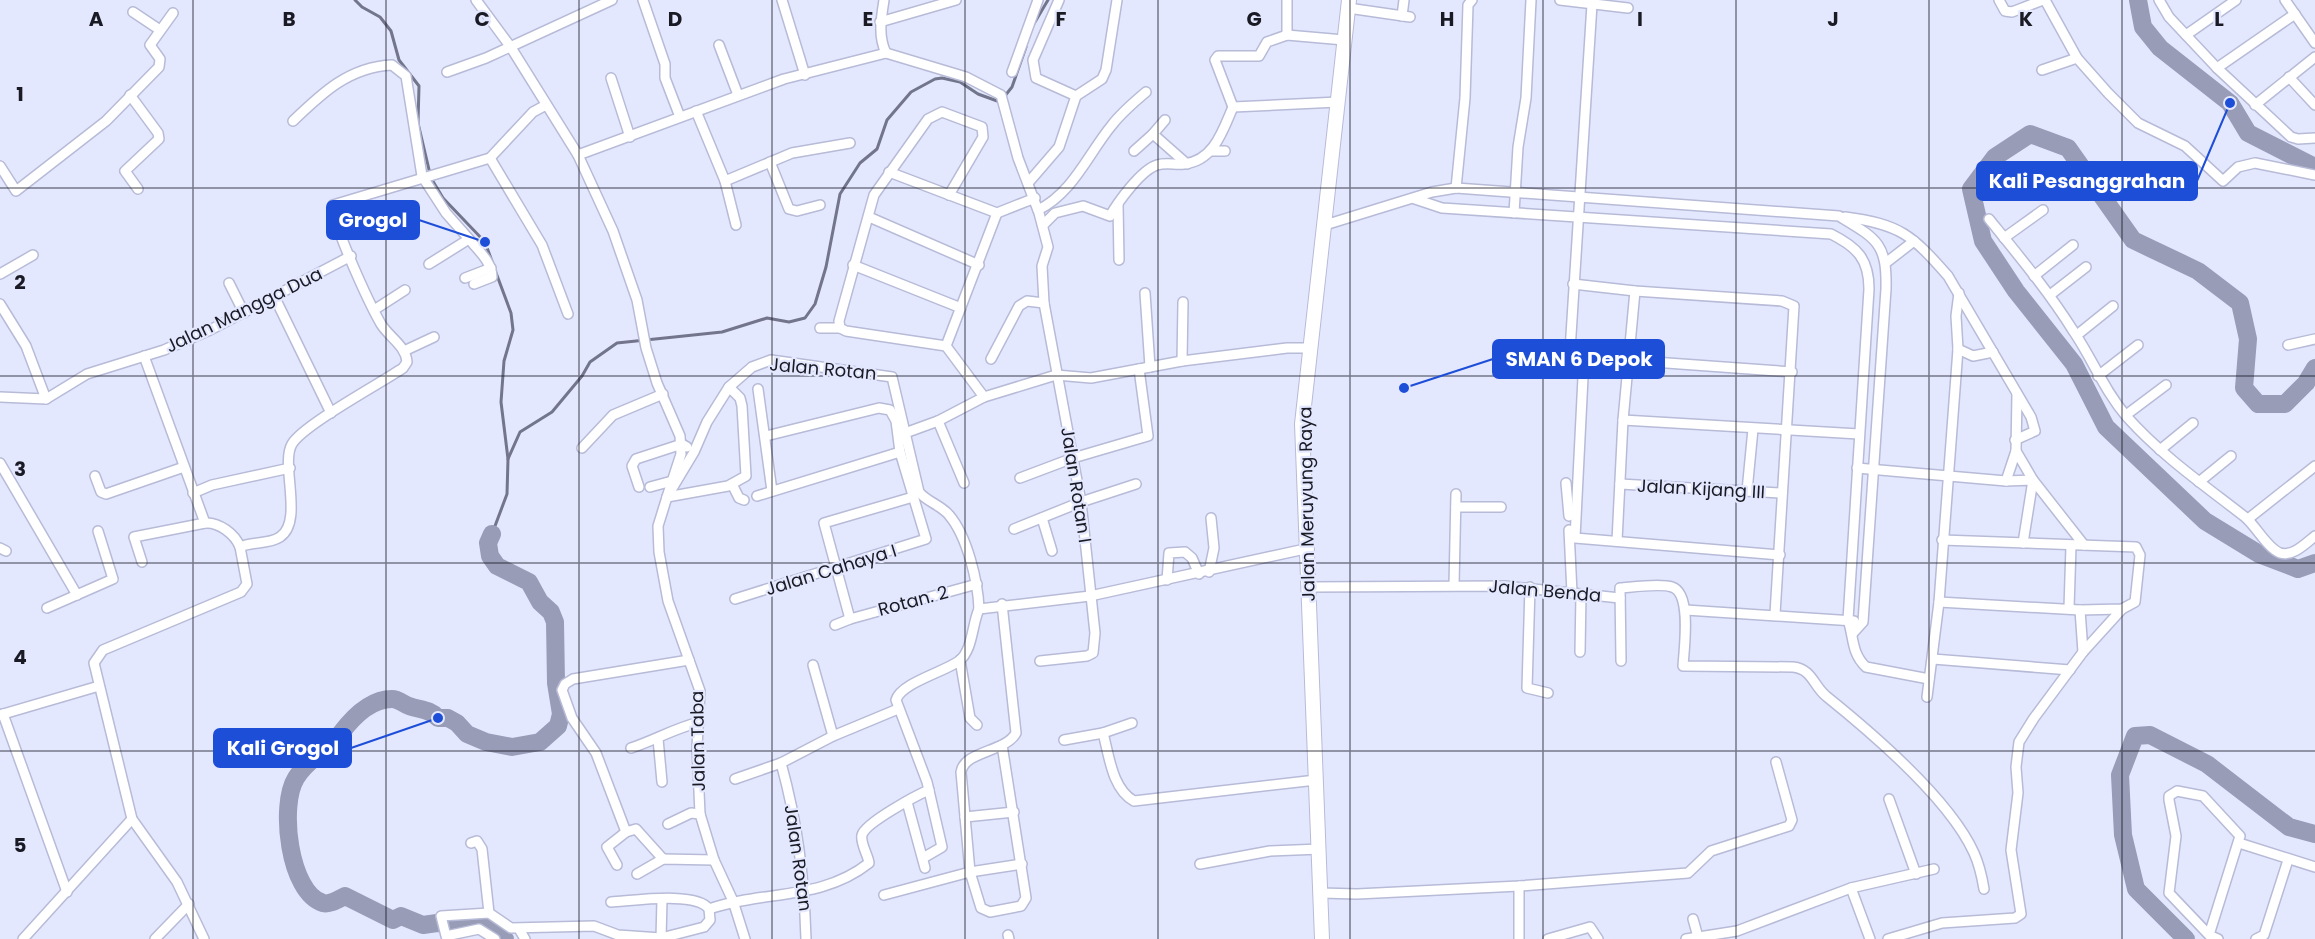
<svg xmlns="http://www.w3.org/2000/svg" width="2315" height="939" font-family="Poppins,sans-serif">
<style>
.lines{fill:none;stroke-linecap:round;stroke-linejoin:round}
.stream{stroke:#72758b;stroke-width:3}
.river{stroke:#989cb7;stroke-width:18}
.minor-casing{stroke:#b7bbd7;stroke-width:12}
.secondary-casing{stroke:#b7bbd7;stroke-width:16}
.minor{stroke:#fff;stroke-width:9}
.secondary{stroke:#fff;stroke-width:14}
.grid{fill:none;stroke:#191a24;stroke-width:1.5;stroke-opacity:0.55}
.labels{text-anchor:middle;stroke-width:4.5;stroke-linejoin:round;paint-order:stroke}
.street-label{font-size:18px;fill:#191a24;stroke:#e4e8ff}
.grid-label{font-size:20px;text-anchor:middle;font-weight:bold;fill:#191a24;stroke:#e4e8ff;stroke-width:4.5;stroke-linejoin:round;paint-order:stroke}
.leader{fill:none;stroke:#1d4ed8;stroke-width:2}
.callout-dot{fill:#1d4ed8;stroke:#e4e8ff;stroke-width:2}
.callout{fill:#1d4ed8;stroke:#1d4ed8;stroke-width:2}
.callout-label{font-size:20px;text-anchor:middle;font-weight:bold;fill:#fff}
</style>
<rect width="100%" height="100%" fill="#e4e8ff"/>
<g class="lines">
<g class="stream">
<polyline points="355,0 362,7 380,17 391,31 399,60 419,86 418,123 431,178 443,198 485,242 493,264"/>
<polyline points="1032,27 1048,0"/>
<polyline points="508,459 520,432 552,412 582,376 590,362 617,343 722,332 767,318 789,322 805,318 815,304 826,267 840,194 860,163 877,149 887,120 911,92 935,79 942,78 960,82 978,94 1000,102 1012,87 1026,47"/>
<polyline points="492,534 507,494 508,459 501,402 504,361 513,330 511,313 495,270"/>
</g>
<g class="river">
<polyline points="2138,0 2143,27 2160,48 2230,103 2248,133 2315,167"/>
<polyline points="2315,368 2306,383 2285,404 2258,404 2244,388 2248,339 2240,303 2198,271 2133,240 2068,148 2030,134 1995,157 1971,189 1983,241 2016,291 2074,364 2106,427 2205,521 2259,554 2298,569 2315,563"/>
<path d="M492 534 488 543 490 556 497 566 529 582 540 602 551 612 555 622 556 683 561 714 558 726 540 742 512 747 486 742 467 734 457 723 448 718H438C430 709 420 710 409 706 403 704 399 699 392 699 370 699 353 717 341 733 338 737 337 741 333 744 321 752 304 765 296 778 279 805 289 893 323 903 330 905 339 899 345 896L393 920 401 916 423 925 437 923 454 926 481 922 494 928 505 939"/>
<polyline points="2186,939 2136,889 2123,835 2120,775 2135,736 2150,735 2207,764 2289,827 2315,834"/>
</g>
<defs>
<g id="minor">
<polyline points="476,0 510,46 578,155 784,79 886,53 966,77 1001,95 1018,158 1039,213 1048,247 1042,266 1044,303 1081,502 1095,633 1093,653 1087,656 1040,661"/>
<polyline points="643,0 665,64 665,78 680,117"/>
<polyline points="782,0 805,75"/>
<path d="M884 0C881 19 878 36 886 53"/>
<polyline points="1059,0 1033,60 1036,78 1076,96"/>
<polyline points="1287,0 1287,35"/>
<polyline points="1560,0 1628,8"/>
<polyline points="1999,0 2005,11 2012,12 2043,0"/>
<polyline points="2045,0 2077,58 2108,93 2138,123 2185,146 2223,181 2238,167 2255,163 2315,175"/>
<polyline points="2159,0 2169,17 2217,68 2291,137 2298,139 2315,138"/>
<polyline points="2285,0 2315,43"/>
<polyline points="1592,4 1570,351 1584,357 1792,372"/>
<polyline points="1348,8 1410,17"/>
<polyline points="133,12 160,30"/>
<polyline points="1402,16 1404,0"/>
<polyline points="880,22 956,0"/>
<polyline points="2186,35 2236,0"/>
<polyline points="719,45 738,95"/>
<polyline points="2217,68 2295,14"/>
<polyline points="2042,70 2077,58"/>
<polyline points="447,72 486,58 612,0"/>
<polyline points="1012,72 1038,0"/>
<polyline points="2289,77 2315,105"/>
<polyline points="611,78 630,137"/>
<polyline points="130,95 158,133 159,139 125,171 138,189"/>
<polyline points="2255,105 2315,57"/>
<polyline points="1233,107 1215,60 1218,56 1259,56 1267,42 1287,35 1344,40"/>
<polyline points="1233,107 1338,102"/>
<polyline points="696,111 725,181 792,153 850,143"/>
<path d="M293 121C322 93 349 67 392 65L406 76 422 176 446 213 469 239 429 264"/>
<polyline points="1153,134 1165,120"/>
<polyline points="1134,151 1153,134 1187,164"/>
<polyline points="1210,151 1225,151"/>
<polyline points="578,155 613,231 637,300 646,348 657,383 680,436 681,454 667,497 728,486 746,476 742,406 740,398 729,387"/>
<polyline points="490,158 542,245 568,314"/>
<polyline points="770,162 789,209 797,211 820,205"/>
<polyline points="0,166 16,191 106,121 159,67 160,59 150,45 173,13"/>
<polyline points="889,172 997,213 1035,198"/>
<polyline points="725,181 736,225"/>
<polyline points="1028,183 1059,147 1076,96 1102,79 1106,70 1117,0"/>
<polyline points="1456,188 1465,98 1468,5 1472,0"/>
<path d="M1415 199 1442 208 1831 234C1857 247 1869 259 1869 289L1848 620C1854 637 1851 653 1866 667L1929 679"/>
<polyline points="1118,204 1119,260"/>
<path d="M1038 210C1073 193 1088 154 1112 125 1122 112 1134 102 1146 92"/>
<polyline points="1514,213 1518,147 1526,98 1531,0"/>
<polyline points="869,217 979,265"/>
<path d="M1845 217C1900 224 1912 235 1948 276L2031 417 2035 431 2015 440"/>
<path d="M1989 219C2019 256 2049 292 2074 332 2093 360 2104 390 2127 417 2162 456 2204 485 2245 517 2256 526 2267 548 2280 553 2293 557 2306 543 2315 536"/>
<path d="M1043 225 1055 213 1083 206 1110 216C1118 202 1141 170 1157 165 1166 162 1175 165 1184 164 1214 161 1223 130 1233 107"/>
<path d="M1325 225 1432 192 1456 188 1839 216C1877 239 1887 243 1886 289L1863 622 1853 633"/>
<polyline points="2004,238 2043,210"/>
<path d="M469 239C478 250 492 262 492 277L474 284"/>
<polyline points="1887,262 1914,241"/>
<polyline points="853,265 961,308"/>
<polyline points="0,274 33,255"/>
<polyline points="2034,276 2073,245"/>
<polyline points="465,278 491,268"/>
<polyline points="229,283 244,313"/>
<polyline points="1573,284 1635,291 1782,301 1794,306 1775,614"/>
<polyline points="1145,293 1150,367"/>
<polyline points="2050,295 2086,267"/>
<polyline points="275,298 331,413"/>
<polyline points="0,304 26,346 46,399"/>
<polyline points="374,310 405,290"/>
<polyline points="820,328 840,328"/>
<polyline points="2077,335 2113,306"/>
<polyline points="2288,345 2315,339"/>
<polyline points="946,346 846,331 840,328 839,321 874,195 928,119 942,112 982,127 983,137 949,195"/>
<polyline points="1958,349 1973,356 1993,352"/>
<polyline points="404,351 434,337"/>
<polyline points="144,356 205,523"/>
<polyline points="1584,357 1575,538 1780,555"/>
<polyline points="991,359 1019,306 1027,301 1044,303"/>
<polyline points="1182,361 1183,302"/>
<polyline points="2098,376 2138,345"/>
<polyline points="758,389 772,491"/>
<polyline points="0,397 46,399 87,374 164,350 210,330 351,256"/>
<polyline points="984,397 946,346 997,213"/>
<polyline points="2126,415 2166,385"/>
<polyline points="1623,420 1859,434"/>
<polyline points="938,421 964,483"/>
<polyline points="905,433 938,421 984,397 1056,375 1091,378 1182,361 1287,348 1310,348"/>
<polyline points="582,448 613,415 663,394"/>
<polyline points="2160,450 2193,423"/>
<polyline points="2016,451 2033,480 2084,545"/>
<polyline points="0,463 77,595"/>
<polyline points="1857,468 2006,481 2016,451 2017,394"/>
<polyline points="95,476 101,492 106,494 184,467"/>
<polyline points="1020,478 1073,458 1148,436 1139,369"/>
<polyline points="2006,481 2033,480 2023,543"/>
<polyline points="2199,482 2231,456"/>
<polyline points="1566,483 1569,516"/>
<polyline points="732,484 739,498 744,500"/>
<polyline points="1620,484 1782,493"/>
<polyline points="639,487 632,466 636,459 682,444 687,447"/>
<polyline points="650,487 672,481"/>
<polyline points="1747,491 1753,429"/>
<polyline points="193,493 212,485 290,468"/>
<polyline points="757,496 900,452"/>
<polyline points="913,497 824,523 850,619 977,584"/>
<polyline points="1456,507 1501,507"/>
<polyline points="1042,518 1052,551"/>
<polyline points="2248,519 2315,466"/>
<polyline points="1014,529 1081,502 1136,484"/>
<polyline points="1569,530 1572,593"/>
<polyline points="1617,541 1623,420 1635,291"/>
<polyline points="0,548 6,551"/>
<path d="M142 562 134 537 205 523C219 522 235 534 240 547"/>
<polyline points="1209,572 1214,548 1211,518"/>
<polyline points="1167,580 1169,553 1185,552 1192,558 1199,574"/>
<polyline points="1454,585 1456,494"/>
<polyline points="1309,587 1505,586 1620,598"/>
<polyline points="1530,587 1527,688 1548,693"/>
<polyline points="735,599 926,539 900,452 896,421 890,410 879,408 766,436"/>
<polyline points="1939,602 2080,610 2122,609 2135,602 2140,555 2136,547 1942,540"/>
<path d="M1002 604 1016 733C1006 752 964 751 961 772L970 872 981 908 990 912 1021 906 1026 898 1002 745"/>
<polyline points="47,608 113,579 98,531"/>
<polyline points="2069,608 2071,546"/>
<polyline points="1686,610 1854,621"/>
<polyline points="2080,610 2083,652"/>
<polyline points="835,625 850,619"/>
<polyline points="1580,652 1581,594"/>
<polyline points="1933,659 2070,670"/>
<polyline points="960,660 970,718 977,725"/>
<path d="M1621 661 1620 588C1633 587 1661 583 1672 587 1692 593 1684 649 1683 666L1793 667C1812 669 1813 685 1826 696 1872 733 1950 800 1974 853 1979 864 1982 877 1984 889"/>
<polyline points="813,665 833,736"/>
<polyline points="1927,697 1939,602 1958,349 1956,316 1959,293"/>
<polyline points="3,714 67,892"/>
<polyline points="0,715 99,686"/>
<polyline points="1103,733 1132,723"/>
<polyline points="658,739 662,782"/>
<path d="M1064 740 1103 733C1109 755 1112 789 1134 801L1316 780"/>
<path d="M631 748C655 740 675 728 700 722"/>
<polyline points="735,779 781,763"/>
<polyline points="1889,799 1916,874"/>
<polyline points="907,802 925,868"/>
<path d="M700 814 697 747 700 691 668 601 659 552 658 526 667 497 694 452 707 422 729 387 752 367 771 360 892 377 919 492C927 502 941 505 949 515 967 536 978 581 979 609L1090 596 1305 549"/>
<polyline points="965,817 1014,812"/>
<polyline points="668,824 691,813 700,814 714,860 733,901 745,939"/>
<polyline points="626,832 596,753 572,718 562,690 565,684 573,679 689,660"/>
<polyline points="471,843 477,841 482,849 489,913"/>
<polyline points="2239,843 2315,867"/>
<path d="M923 858 942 847 927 782 896 700C901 683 944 672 959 661 973 650 972 624 979 609"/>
<polyline points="1200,864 1270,851 1320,849"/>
<polyline points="617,865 607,847 626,832 636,829 663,859"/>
<polyline points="637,874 663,859 714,860"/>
<polyline points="1519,886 1519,939"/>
<polyline points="1851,888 1870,939"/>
<polyline points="1321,893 1357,894 1519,886 1688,873 1711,851 1789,826 1792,820 1776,762"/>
<polyline points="884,895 970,872 1022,864"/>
<path d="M709 909C764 890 821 901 869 863 868 855 860 843 862 835 865 823 917 795 929 790"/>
<polyline points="1693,919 1698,937"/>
<polyline points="519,929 525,939"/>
<polyline points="1008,935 1009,939"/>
<polyline points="2209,935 2240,836 2203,796 2177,791 2169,796 2169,800 2176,836 2169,893 2209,935 2218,939"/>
<polyline points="23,939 132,819"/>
<polyline points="155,939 189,904"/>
<path d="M204 939 177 882 132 819 94 663 103 650 241 592 247 584 240 547C252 541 268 545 280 537 304 521 280 464 292 444 303 425 381 383 403 368L407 362C406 346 389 337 381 324 370 305 332 224 333 205L490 158 533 112 546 105"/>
<path d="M495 939 479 929 446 936 441 916 489 913 511 928 594 926 618 935 661 938 704 927 710 920 709 909C697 891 632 901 611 902"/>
<polyline points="661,939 662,899"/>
<path d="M806 939C804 876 798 825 781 763L833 736 898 709"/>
<polyline points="1548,939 1590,927 1598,939"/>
<polyline points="1686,939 1737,931 1851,888 1934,869"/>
<polyline points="1888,939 1942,923 2015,918 2021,914 2011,850 2018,793 2016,767 2019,742 2034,718 2083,652 2122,609"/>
<polyline points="2256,939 2264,935 2288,860"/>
</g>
<polyline id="secondary" points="1322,939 1302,424 1349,0"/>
</defs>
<use href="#minor" class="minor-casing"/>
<use href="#secondary" class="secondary-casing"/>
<use href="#minor" class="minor"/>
<use href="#secondary" class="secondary"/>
</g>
<path class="grid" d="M193 0V939M386 0V939M579 0V939M772 0V939M965 0V939M1158 0V939M1350 0V939M1543 0V939M1736 0V939M1929 0V939M2122 0V939M0 188H2315M0 376H2315M0 563H2315M0 751H2315"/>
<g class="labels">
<g class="street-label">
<text transform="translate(244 310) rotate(-26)" y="6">Jalan Mangga Dua</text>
<text transform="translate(823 369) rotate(5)" y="6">Jalan Rotan</text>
<text transform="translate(1076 485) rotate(81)" y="6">Jalan Rotan I</text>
<text transform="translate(1701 489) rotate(3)" y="6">Jalan Kijang III</text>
<text transform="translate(1307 504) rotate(-91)" y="6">Jalan Meruyung Raya</text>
<text transform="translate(831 570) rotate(-17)" y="6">Jalan Cahaya I</text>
<text transform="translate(1545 591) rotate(5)" y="6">Jalan Benda</text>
<text transform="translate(913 601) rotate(-15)" y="6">Rotan. 2</text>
<text transform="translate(698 741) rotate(-91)" y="6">Jalan Taba</text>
<text transform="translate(798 858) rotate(82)" y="6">Jalan Rotan</text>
</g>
</g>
<g class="grid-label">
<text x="96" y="26">A</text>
<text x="289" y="26">B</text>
<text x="482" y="26">C</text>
<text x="675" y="26">D</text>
<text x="868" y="26">E</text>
<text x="1061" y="26">F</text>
<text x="1254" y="26">G</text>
<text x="1447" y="26">H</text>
<text x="1640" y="26">I</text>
<text x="1833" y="26">J</text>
<text x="2026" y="26">K</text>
<text x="2219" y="26">L</text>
<text x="20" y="101">1</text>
<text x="20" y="289">2</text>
<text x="20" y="476">3</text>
<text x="20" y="664">4</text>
<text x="20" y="852">5</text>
</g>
<path class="leader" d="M2230 103L2197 181M485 242L419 220M1404 388L1493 359M438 718L351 748"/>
<g class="callout-dot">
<circle cx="2230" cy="103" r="6"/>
<circle cx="485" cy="242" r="6"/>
<circle cx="1404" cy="388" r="6"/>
<circle cx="438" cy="718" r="6"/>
</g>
<g class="callout">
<rect x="1977" y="162" width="220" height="38" rx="6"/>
<rect x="327" y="201" width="92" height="38" rx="6"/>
<rect x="1493" y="340" width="171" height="38" rx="6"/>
<rect x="214" y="729" width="137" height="38" rx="6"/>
</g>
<g class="callout-label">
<text x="2087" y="188">Kali Pesanggrahan</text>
<text x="373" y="227">Grogol</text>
<text x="1579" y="366">SMAN 6 Depok</text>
<text x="283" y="755">Kali Grogol</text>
</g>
</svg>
